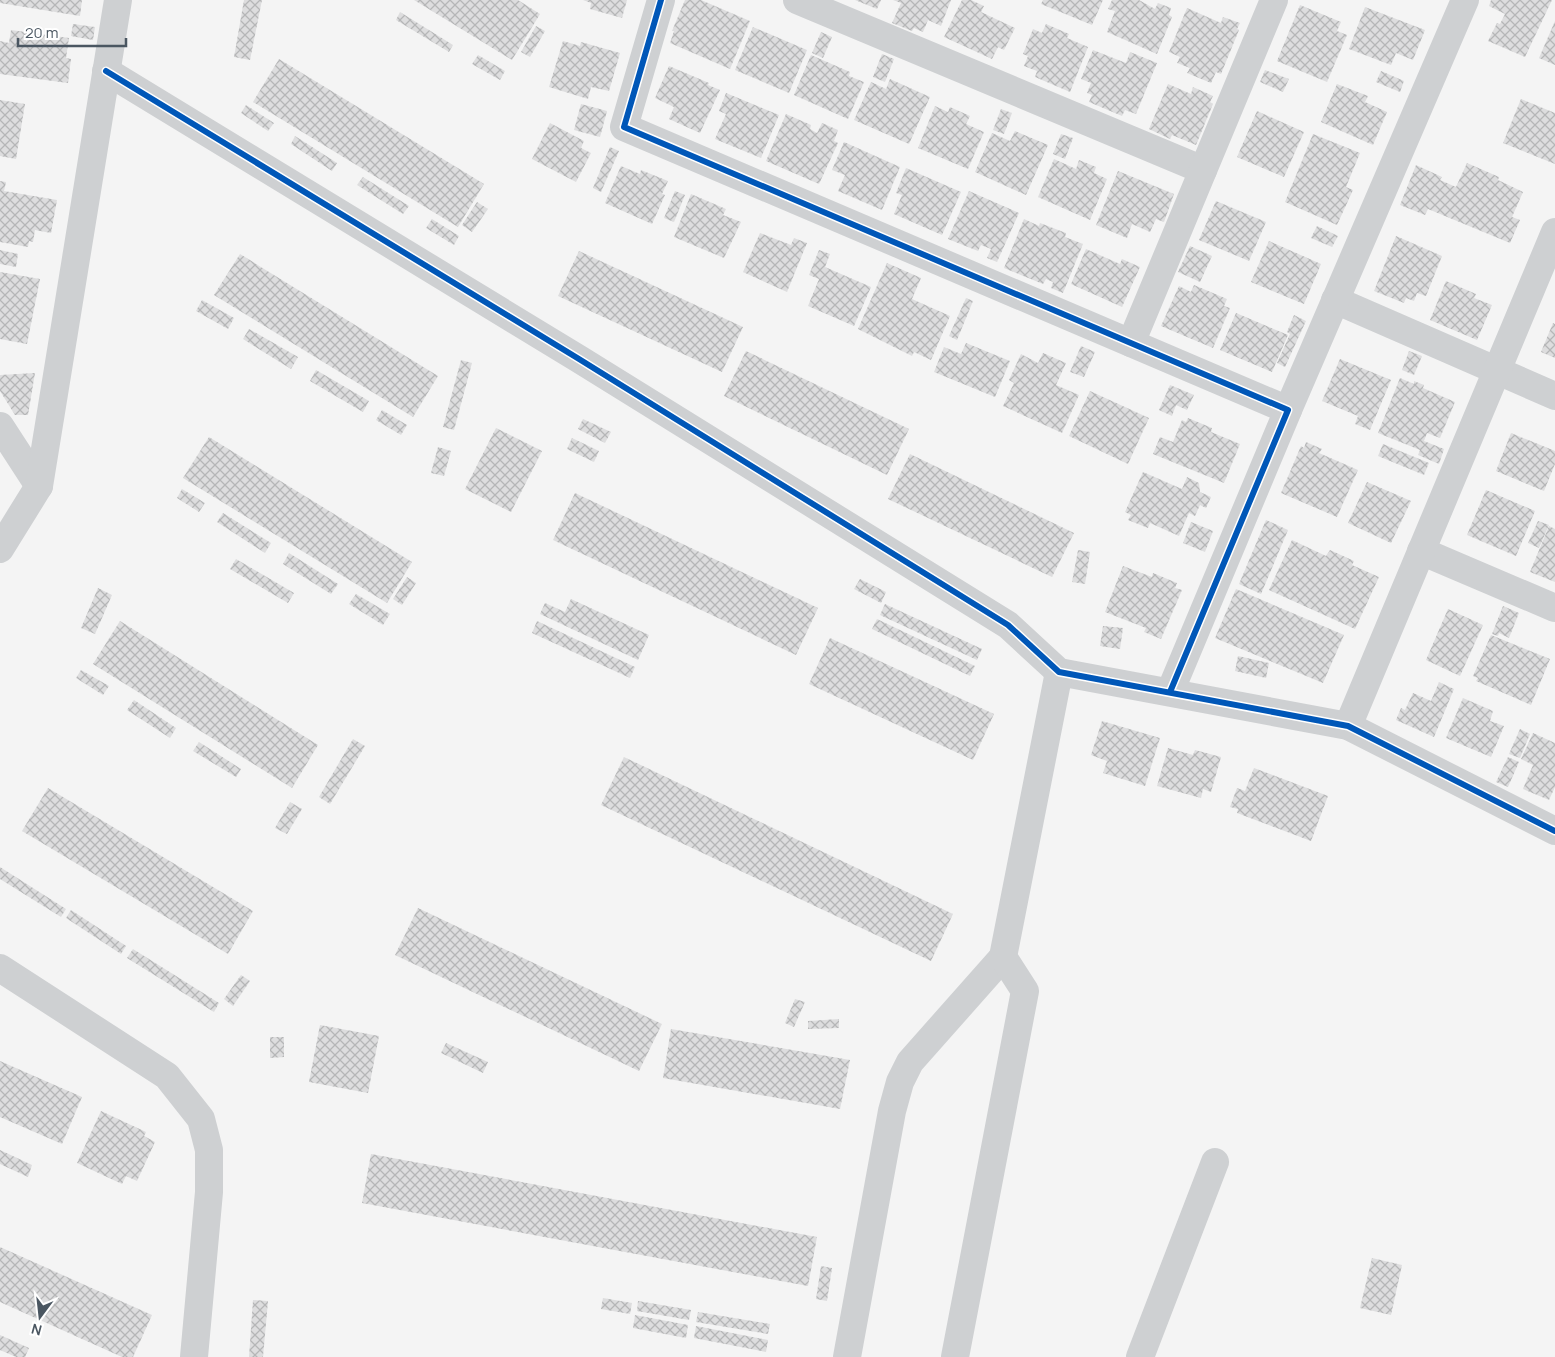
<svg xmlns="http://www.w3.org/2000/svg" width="1555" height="1357" font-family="Manrope,sans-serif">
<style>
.building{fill:url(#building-cross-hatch)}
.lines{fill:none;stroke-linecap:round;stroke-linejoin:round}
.minor{stroke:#ced0d2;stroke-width:28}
.cycleway-casing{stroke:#fff;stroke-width:9}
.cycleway{stroke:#0057b8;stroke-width:6}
</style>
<defs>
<pattern id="building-cross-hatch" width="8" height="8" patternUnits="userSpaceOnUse" patternTransform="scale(1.25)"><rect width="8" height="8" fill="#ddddde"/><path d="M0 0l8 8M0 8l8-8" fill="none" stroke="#b5b6b7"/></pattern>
</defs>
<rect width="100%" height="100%" fill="#f4f4f4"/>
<g class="building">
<polygon points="0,0 82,0 80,16 0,3"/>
<polygon points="244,0 262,0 250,60 234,57"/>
<polygon points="414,0 518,0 540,14 512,60"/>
<polygon points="583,0 627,0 622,18 590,9 591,3"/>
<polygon points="685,0 701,0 750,21 730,69 670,43 674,31 672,31"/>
<polygon points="855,0 881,0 877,9"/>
<polygon points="893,0 951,0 941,26 928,20 923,32 914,28 912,31 892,23 901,3"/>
<polygon points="962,0 971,0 984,6 981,12 1015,28 1004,50 998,47 992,59 944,37"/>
<polygon points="1043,0 1103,0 1092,25 1041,4"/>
<polygon points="1112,0 1139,0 1155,9 1158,3 1171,8 1169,15 1172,17 1157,54 1107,32 1115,11 1108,9"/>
<polygon points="1491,0 1552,0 1525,57 1488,41 1497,23 1500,24 1505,14 1489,6"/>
<polygon points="1300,5 1341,22 1337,31 1347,35 1327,82 1277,61"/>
<polygon points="1365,7 1425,30 1413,60 1396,53 1391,65 1349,49"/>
<polygon points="1187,8 1221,23 1223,17 1240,23 1237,29 1239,30 1221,74 1216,72 1211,83 1187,73 1190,68 1177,63 1180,57 1169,52"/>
<polygon points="400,12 453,45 449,52 396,20"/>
<polygon points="1555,21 1555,65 1539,58"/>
<polygon points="73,24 95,27 93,40 71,36"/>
<polygon points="1046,24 1069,34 1067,38 1088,47 1070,92 1035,77 1037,71 1024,66 1028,56 1023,54 1033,29 1042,33"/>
<polygon points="536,26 545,31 530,57 521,52"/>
<polygon points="753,27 807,50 789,93 735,70"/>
<polygon points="11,30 69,38 66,58 71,59 68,83 0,74 0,41 9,43"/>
<polygon points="821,32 832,37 823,58 812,53"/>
<polygon points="563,41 580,46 581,42 620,53 609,91 591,87 588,99 549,87"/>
<polygon points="1093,50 1126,63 1130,52 1157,63 1136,114 1125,110 1122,116 1089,102 1092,95 1087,93 1091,83 1081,79"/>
<polygon points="882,54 894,59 885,82 873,77"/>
<polygon points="478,55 505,71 500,80 472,64"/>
<polygon points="811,55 850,72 849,76 864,82 848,119 794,95"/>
<polygon points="279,59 484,184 458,227 253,102"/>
<polygon points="669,66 709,83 708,85 720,90 700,133 669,119 674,107 655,98"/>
<polygon points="1265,70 1289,79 1283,92 1260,82"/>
<polygon points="1381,71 1404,81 1400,92 1376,82"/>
<polygon points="890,79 930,97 909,144 854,120 871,82 886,89"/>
<polygon points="1168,84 1191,94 1193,87 1213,96 1210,102 1213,104 1196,145 1172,135 1170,139 1149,129"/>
<polygon points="1337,84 1368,96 1365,102 1387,112 1373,145 1321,122"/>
<polygon points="726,93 779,115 761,158 715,139 726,114 719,111"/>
<polygon points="1521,99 1555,113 1555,164 1503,143"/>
<polygon points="0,100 25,104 16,159 0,156"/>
<polygon points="581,104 607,111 600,137 574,130"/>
<polygon points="246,105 274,123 268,131 241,113"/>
<polygon points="935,106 948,112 950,107 970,116 966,124 984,132 968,169 918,148"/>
<polygon points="1001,109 1012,113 1004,134 993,130"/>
<polygon points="1257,111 1304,132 1284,177 1237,157"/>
<polygon points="786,114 811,125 810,129 817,133 822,123 838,130 834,141 838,143 819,184 766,161"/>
<polygon points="550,123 584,141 581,148 591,153 576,182 532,159"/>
<polygon points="1015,131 1048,145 1026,195 975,172 992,133 1010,141"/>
<polygon points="1061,134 1073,138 1065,159 1053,154"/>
<polygon points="1313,134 1360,153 1346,187 1353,190 1337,225 1285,202"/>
<polygon points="295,136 337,163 332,171 291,144"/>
<polygon points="844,142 900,167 882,210 838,191 845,175 832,170"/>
<polygon points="610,147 619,151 601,192 593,188"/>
<polygon points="1054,159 1076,169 1079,160 1096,167 1094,173 1107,179 1090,220 1038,197"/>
<polygon points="1467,163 1499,177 1498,180 1523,192 1512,217 1520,220 1510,243 1428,209 1425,215 1400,205 1416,165 1442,177 1440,180 1456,187"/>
<polygon points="621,166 640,174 641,170 668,181 662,194 665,195 652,224 605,203"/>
<polygon points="906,168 961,192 942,235 894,214 902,195 896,193"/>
<polygon points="1118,171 1174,194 1164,222 1156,219 1150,232 1132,224 1127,238 1096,225"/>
<polygon points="363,177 409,206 403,214 357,185"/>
<polygon points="0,181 6,182 4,191 57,200 51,233 35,230 33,242 29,241 28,247 0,242"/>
<polygon points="675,191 685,195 674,222 664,218"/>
<polygon points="969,191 1019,213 997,262 987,258 991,249 981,245 978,251 948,239"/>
<polygon points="691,194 726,209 723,215 741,222 724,258 674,237"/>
<polygon points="1216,201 1266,222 1249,261 1199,240"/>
<polygon points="477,202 488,209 472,232 462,225"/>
<polygon points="432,219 459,236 454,245 426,228"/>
<polygon points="1024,219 1039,226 1040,223 1066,233 1065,237 1083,244 1063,293 1051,288 1053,282 1046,279 1043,284 1004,268"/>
<polygon points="1317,226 1338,236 1332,247 1311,238"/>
<polygon points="760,233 791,245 794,238 807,243 787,292 743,272"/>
<polygon points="1396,236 1442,256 1426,296 1417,293 1414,301 1406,298 1404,303 1374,291"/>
<polygon points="1269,241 1321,264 1304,304 1251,282"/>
<polygon points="1190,246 1212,256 1200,282 1178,272"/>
<polygon points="1086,249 1120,264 1122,259 1140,267 1122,307 1071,284"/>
<polygon points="0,250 18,254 16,267 0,264"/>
<polygon points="819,250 830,254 825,267 871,287 854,326 808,306 819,279 809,275"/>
<polygon points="579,251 743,327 722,372 558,296"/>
<polygon points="240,254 438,376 413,417 214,295"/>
<polygon points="887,263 921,278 912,299 950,316 931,360 914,352 912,356 858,329"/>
<polygon points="0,272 40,279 27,344 0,339"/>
<polygon points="1446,281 1476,294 1474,298 1492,305 1477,340 1430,320"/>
<polygon points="1194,285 1227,299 1224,306 1230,308 1213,348 1161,326 1179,286 1191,292"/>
<polygon points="966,298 973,301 957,340 949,336"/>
<polygon points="202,300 234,318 228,329 196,311"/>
<polygon points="1236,313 1288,335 1272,372 1220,350"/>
<polygon points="1294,315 1306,321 1285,367 1277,363 1290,334 1287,332"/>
<polygon points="1553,323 1555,324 1555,358 1541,352"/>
<polygon points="249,329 298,357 291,369 243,339"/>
<polygon points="966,343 1010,361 995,397 934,372 944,347 961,354"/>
<polygon points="1081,346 1095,352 1084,377 1070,372"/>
<polygon points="746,351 909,429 887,475 724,396"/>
<polygon points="1409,351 1422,356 1414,375 1402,370"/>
<polygon points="1043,353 1066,363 1056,385 1079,395 1062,433 1003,406 1014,383 1009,380 1021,354 1038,363"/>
<polygon points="1340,359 1391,380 1370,430 1355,424 1358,416 1322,401"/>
<polygon points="461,360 472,363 454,430 443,427"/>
<polygon points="316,370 369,401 363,412 310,381"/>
<polygon points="35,373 28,415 15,415 0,391 0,375"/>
<polygon points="1400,378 1414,384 1414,381 1424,385 1423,388 1455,402 1440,438 1427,433 1424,441 1444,449 1439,464 1418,455 1420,450 1378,433"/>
<polygon points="1170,385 1194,395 1187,410 1176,405 1172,416 1159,410"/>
<polygon points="1090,391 1149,418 1128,464 1069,436"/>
<polygon points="382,410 407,425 401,435 376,420"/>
<polygon points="1188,418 1212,428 1211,432 1240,444 1224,483 1153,454 1160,437 1173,442 1182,420 1186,422"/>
<polygon points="583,419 611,432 605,443 578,429"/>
<polygon points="496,428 542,451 511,512 465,489"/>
<polygon points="1511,433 1555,451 1555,464 1544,491 1496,471"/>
<polygon points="209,437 412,562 387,603 183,478"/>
<polygon points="572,438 599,451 594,462 567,449"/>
<polygon points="1306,442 1322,449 1319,453 1358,470 1337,517 1281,493 1301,446 1304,448"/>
<polygon points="1383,444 1429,463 1424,475 1378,456"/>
<polygon points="438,447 451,451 444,476 431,473"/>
<polygon points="910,454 1074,533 1052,577 888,499"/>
<polygon points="1143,472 1182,489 1187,477 1199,483 1200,492 1211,497 1206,508 1200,505 1195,516 1189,513 1179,536 1150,523 1148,528 1128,520 1131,515 1125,512"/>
<polygon points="1367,482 1411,501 1391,543 1348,523"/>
<polygon points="182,489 205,503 199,512 177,498"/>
<polygon points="1486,490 1535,511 1516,556 1467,535"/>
<polygon points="575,493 818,608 796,655 553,540"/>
<polygon points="223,513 271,543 265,553 217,522"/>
<polygon points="1266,520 1288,530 1261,594 1239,584"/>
<polygon points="1538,521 1549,525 1539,548 1528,543"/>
<polygon points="1191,522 1213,531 1205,552 1183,543"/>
<polygon points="1549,526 1555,529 1555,582 1530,572"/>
<polygon points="1292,540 1326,556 1330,550 1354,561 1352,565 1379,577 1355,629 1269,590"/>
<polygon points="1078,550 1090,552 1085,584 1072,582"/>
<polygon points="289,553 338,584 331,594 283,564"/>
<polygon points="236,559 294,593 288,603 230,569"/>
<polygon points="1123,566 1152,577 1153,573 1177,583 1175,588 1182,590 1161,639 1144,632 1146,628 1105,612"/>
<polygon points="407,577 416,583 402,605 393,599"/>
<polygon points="860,579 886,592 881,603 854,589"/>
<polygon points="98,588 112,595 95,634 81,628"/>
<polygon points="1236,589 1344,635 1323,683 1215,638"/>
<polygon points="356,594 390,614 383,625 349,604"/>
<polygon points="571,599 649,635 638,660 540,614 545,603 565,612"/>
<polygon points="885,604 982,649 977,660 880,615"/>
<polygon points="1503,606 1519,613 1509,638 1499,633 1498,636 1492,634"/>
<polygon points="1448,609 1483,625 1460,676 1426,660"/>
<polygon points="877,619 975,666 970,676 872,629"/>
<polygon points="120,621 318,745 292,788 93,664"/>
<polygon points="537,621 635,667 630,678 532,633"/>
<polygon points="1103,626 1123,628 1120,649 1100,646"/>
<polygon points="1491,635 1550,659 1531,705 1476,681 1478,678 1473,676"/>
<polygon points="830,638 994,714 973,760 809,684"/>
<polygon points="1238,656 1269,663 1266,678 1235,671"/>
<polygon points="81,670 109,686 103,695 76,678"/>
<polygon points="1439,682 1454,689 1434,737 1396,720 1401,708 1405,710 1413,693 1431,701"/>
<polygon points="1463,698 1493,711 1490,721 1504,726 1491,757 1446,738"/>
<polygon points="134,700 176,728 170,738 127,710"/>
<polygon points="1102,721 1160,738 1145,786 1103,773 1107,761 1091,755"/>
<polygon points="1520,729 1530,734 1520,758 1509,754"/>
<polygon points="1533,733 1555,743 1555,787 1549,800 1523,789 1533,765 1521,759"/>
<polygon points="353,739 365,746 330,804 319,797"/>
<polygon points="199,742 241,769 236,777 193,751"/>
<polygon points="1168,748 1193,755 1195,750 1221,757 1211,792 1203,789 1201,798 1157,786"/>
<polygon points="624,757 953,914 931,961 601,805"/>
<polygon points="1508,757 1519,762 1508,787 1496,782"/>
<polygon points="1254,768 1328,796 1311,841 1237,813 1238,809 1230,807 1237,788 1245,791"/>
<polygon points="48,788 253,911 228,954 22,831"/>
<polygon points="290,802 302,809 287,834 275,828"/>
<polygon points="0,867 66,909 61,917 0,879"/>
<polygon points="418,908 662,1024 639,1071 395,955"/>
<polygon points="71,910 126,946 121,954 66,918"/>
<polygon points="133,949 219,1003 214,1012 127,958"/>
<polygon points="241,975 250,981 233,1006 224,999"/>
<polygon points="795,999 805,1002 794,1027 785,1023"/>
<polygon points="839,1019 839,1028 808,1029 808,1021"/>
<polygon points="320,1025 379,1036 368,1093 309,1082"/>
<polygon points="671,1029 850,1060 840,1109 663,1078"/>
<polygon points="270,1037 284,1037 284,1057 270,1058"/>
<polygon points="446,1043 488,1062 483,1073 441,1053"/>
<polygon points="0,1061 82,1097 62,1144 0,1117"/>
<polygon points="101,1111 146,1132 144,1136 155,1142 137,1181 126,1176 122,1184 77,1163"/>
<polygon points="0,1150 32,1165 28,1177 0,1164"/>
<polygon points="371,1154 817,1237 808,1286 362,1203"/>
<polygon points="0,1247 152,1315 133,1357 122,1357 0,1302"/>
<polygon points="1372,1258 1402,1265 1391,1315 1360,1308"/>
<polygon points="821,1266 832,1268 827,1301 816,1299"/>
<polygon points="603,1298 632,1303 630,1314 601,1309"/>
<polygon points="253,1300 268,1301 263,1357 249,1357"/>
<polygon points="638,1301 691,1310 689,1320 637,1311"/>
<polygon points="698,1312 770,1324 768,1334 696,1322"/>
<polygon points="635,1315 688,1325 686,1338 633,1328"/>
<polygon points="696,1326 768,1340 766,1352 694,1338"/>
<polygon points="0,1335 29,1348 25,1357 16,1357 0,1350"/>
</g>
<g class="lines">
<g class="minor">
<polyline points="661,0 624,127 1288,410 1170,692"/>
<polyline points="797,0 1203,170"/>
<polyline points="106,71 579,359 1008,625 1059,672 1348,726 1555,831"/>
<polyline points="1335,300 1555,396"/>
<polyline points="1131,343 1274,0"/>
<polyline points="1288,410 1465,0"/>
<polyline points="0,426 39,486"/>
<polyline points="0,549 39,486 118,0"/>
<polyline points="1421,551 1555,608"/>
<polyline points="1348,726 1555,232"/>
<polyline points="0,968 167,1076 201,1119 209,1150 209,1192 194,1357"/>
<polyline points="847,1357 892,1111 900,1082 910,1062 1003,957"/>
<polyline points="955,1357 1025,991 1003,957 1059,672"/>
<polyline points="1140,1357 1215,1162"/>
</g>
<defs>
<g id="cycleway">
<polyline points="661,0 624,127 1288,410 1170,692"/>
<polyline points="106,71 579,359 1008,625 1059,672 1348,726 1555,831"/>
</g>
</defs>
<use href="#cycleway" class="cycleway-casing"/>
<use href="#cycleway" class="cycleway"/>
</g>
<g transform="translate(40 1317) rotate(195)" stroke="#ffffff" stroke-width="4" paint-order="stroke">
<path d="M0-4L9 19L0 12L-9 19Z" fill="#4a5661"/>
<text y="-8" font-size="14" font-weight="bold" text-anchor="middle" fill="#4a5661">N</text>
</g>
<path d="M18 38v8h108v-8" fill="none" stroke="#4a5661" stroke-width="2.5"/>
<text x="25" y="38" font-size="15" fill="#4a5661" stroke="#ffffff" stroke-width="4" paint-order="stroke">20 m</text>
</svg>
